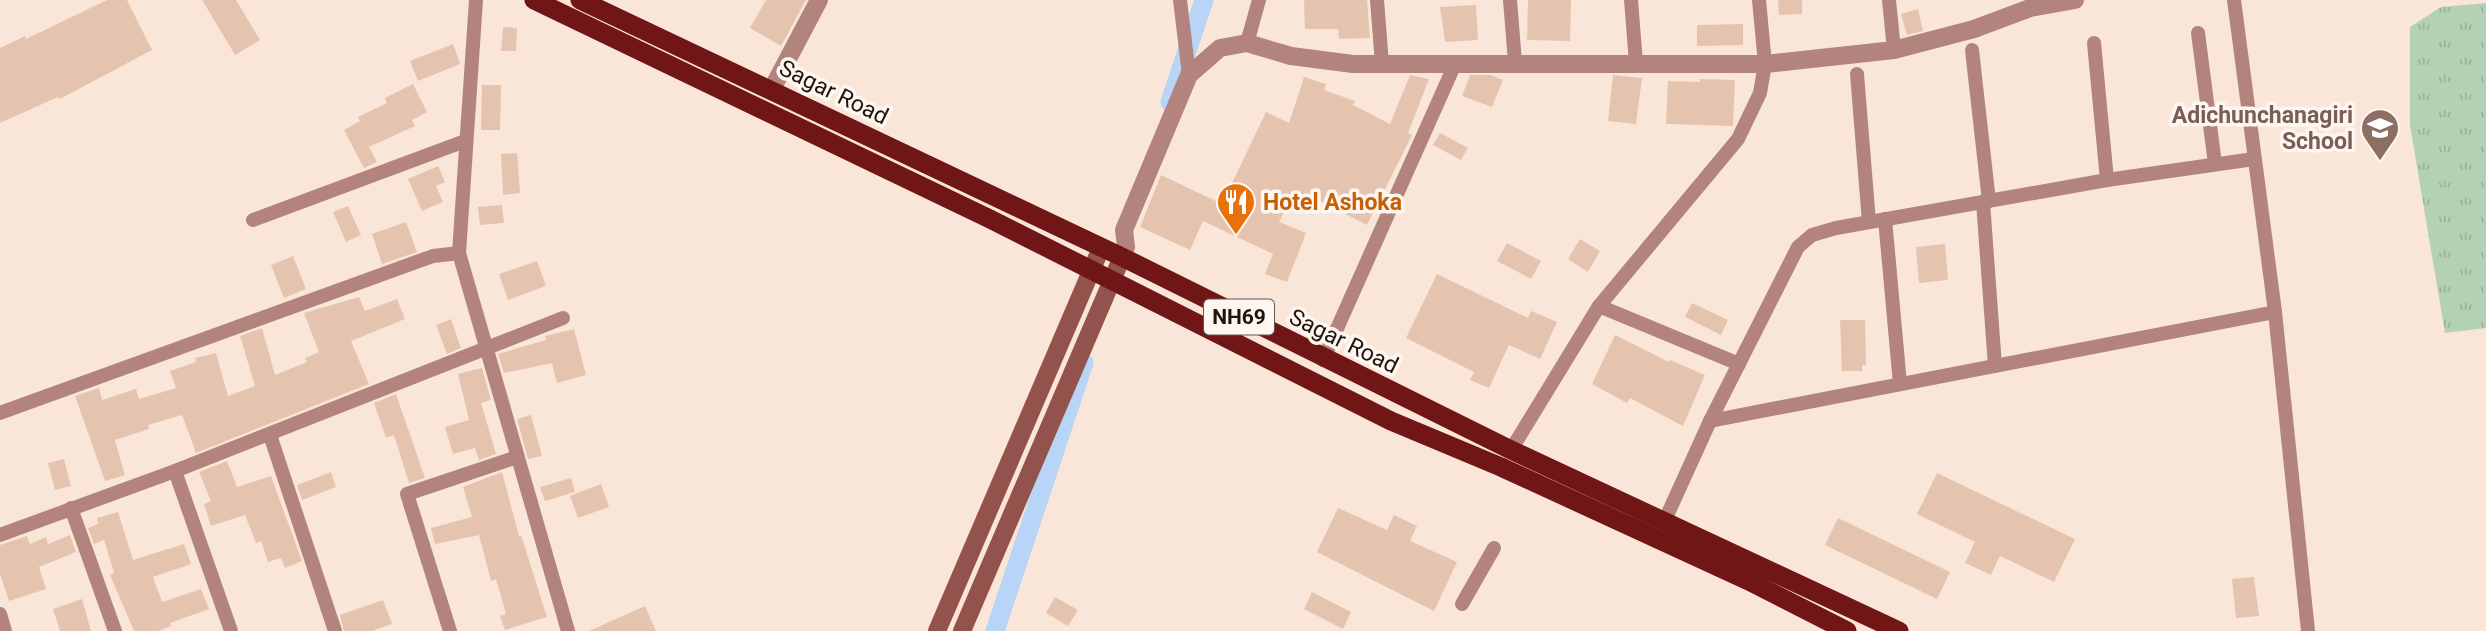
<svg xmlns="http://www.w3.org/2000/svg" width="2486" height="631" font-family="Roboto,sans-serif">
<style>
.grass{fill:url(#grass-tufts)}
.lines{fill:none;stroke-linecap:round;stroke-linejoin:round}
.canal{stroke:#b8d5f7;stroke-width:19}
.building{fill:#e5c4af}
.minor{stroke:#b3847e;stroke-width:14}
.tertiary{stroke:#b3847e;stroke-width:18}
.secondary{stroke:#94524c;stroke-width:18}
.trunk{stroke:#701616;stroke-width:19}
.labels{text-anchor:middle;stroke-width:7;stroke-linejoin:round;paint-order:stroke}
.shield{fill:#fdf6f1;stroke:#625851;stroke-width:2}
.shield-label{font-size:21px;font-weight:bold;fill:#20150d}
.street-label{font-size:23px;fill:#20150d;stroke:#fdf6f1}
.education-label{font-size:23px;font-weight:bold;fill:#785e54;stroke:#fdf6f1;text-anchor:end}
.food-label{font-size:23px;font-weight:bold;fill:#c56008;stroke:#fdf6f1;text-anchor:start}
</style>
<defs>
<pattern id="grass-tufts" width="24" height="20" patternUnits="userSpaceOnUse" patternTransform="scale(1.75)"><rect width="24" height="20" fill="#b3d1b4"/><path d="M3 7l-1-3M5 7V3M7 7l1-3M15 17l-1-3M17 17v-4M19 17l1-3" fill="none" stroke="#9ab39a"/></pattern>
</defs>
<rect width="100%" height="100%" fill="#fae6d8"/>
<polygon class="grass" points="2486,3 2486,328 2445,333 2410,125 2410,27 2441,7"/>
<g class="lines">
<g class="canal">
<polyline points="1170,102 1204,0"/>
<polyline points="995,631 1084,363"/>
</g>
</g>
<g class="building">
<polygon points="107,0 127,0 152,50 60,99 58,97 0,123 0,48 25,36 26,39"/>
<polygon points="202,0 236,0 260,40 235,55"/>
<polygon points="766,0 806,0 781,46 750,28"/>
<polygon points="1304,0 1367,0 1370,38 1339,39 1338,29 1305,29"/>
<polygon points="1528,0 1571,0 1570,41 1527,40"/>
<polygon points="1778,0 1802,0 1802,14 1779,15"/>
<polygon points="1476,5 1478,40 1445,42 1440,7"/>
<polygon points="1918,9 1923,31 1907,35 1901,14"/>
<polygon points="1743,24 1743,45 1697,46 1697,25"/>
<polygon points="503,27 517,28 516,51 501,51"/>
<polygon points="453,44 460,64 418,81 410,61"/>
<polygon points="1410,75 1429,79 1408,133 1412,135 1367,225 1314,198 1311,205 1292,196 1279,222 1306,233 1287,282 1265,274 1273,254 1203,221 1190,250 1140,227 1161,175 1222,204 1266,112 1289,123 1304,77 1326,84 1324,90 1355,101 1353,105 1390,124"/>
<polygon points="1470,75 1491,75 1503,80 1492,107 1462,96"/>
<polygon points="1613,75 1642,78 1636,124 1608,121"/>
<polygon points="1700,79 1735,80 1733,126 1666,124 1668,81 1700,82"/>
<polygon points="413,84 427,112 412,120 415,126 369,147 377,162 364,168 344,130 360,121 358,117 387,103 385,98"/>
<polygon points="482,85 501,85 500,130 481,130"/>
<polygon points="1440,133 1468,148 1461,160 1433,145"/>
<polygon points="517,153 520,193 503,195 501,154"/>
<polygon points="438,166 445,182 436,186 443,202 422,211 408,179"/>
<polygon points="502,205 504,223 480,225 478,207"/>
<polygon points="348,206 361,235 346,242 333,212"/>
<polygon points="406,222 417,252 382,264 372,234"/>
<polygon points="1580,239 1600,251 1588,272 1568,259"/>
<polygon points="1507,243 1541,261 1531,279 1497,261"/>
<polygon points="1945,244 1948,280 1919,283 1916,247"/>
<polygon points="293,256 306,289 284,298 271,265"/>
<polygon points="537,261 546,286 508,300 499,274"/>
<polygon points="1437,274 1528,318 1531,311 1557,322 1540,359 1509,345 1489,388 1470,380 1474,372 1406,338"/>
<polygon points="359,297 365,311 397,299 405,319 351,341 369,384 196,453 182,415 148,425 149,429 115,440 125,475 105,481 75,396 99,388 102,400 136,389 139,399 176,388 170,371 196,362 195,358 216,353 228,396 255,386 240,336 262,328 275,375 307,362 305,358 319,352 304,313"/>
<polygon points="1692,303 1728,320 1721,335 1685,317"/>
<polygon points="451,319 461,348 447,354 436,325"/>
<polygon points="1840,320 1865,320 1866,365 1862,365 1862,371 1842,371"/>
<polygon points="574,329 586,375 557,383 552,363 504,373 498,354 546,340 545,336"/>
<polygon points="1615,335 1669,362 1670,360 1705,375 1683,426 1630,398 1627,403 1592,384"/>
<polygon points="482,368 491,400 481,403 496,454 479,460 475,448 453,454 445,427 469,420 458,374"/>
<polygon points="396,394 425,478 409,483 394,435 386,438 374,403"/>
<polygon points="531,415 542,456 528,459 517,419"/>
<polygon points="64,459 71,486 55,490 48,463"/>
<polygon points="227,461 237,487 271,476 302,561 285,568 281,558 268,562 261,541 256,543 245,515 211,526 204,504 211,501 199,472"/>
<polygon points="331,472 336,487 302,500 297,485"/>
<polygon points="502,472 519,536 521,535 547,617 505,630 500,616 506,614 496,579 491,581 479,535 435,544 431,528 472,517 463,487"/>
<polygon points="1937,473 2075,539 2054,582 2000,556 1991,575 1965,563 1975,542 1917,514"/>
<polygon points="571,478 575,492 545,501 540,487"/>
<polygon points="601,484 609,507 578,518 570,496"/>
<polygon points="1338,508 1387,530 1394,515 1417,526 1410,541 1457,562 1434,611 1317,552"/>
<polygon points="118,512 133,560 184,544 191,564 153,577 162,602 201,589 209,609 170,623 171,626 158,631 134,631 110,575 114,573 104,540 94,544 88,528 98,524 97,518"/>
<polygon points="1838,518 1950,572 1937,599 1825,545"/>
<polygon points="70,535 76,552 39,567 46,589 9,601 0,574 0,545 27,536 30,544 46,537 48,544"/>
<polygon points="2254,577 2259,616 2236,618 2232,579"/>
<polygon points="1312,592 1351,612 1343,629 1304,609"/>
<polygon points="1055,597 1078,610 1068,626 1046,613"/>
<polygon points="82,599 91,631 60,631 53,609"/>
<polygon points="383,600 392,624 372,631 344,631 340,615"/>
<polygon points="645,606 656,631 589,631"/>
</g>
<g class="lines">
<g class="minor">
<polyline points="476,0 459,253 568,631"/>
<polyline points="1180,0 1189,75"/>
<polyline points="1377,0 1382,64"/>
<polyline points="1510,0 1515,62"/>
<polyline points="1631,0 1636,63"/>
<polyline points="1889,0 1894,50"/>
<polyline points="2234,0 2275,312 2308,631"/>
<polyline points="2198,33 2215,164"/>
<polyline points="1247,43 1259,0"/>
<polyline points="2094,43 2107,180"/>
<polyline points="1972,50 1989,201"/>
<polyline points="1857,74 1869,222"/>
<polyline points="1983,202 1995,366"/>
<polyline points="1885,219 1900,384"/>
<polyline points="253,220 465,141"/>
<polyline points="1599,306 1739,364"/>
<polyline points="1323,360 1455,64"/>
<polyline points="0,413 433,256 459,253"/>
<polyline points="1710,421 2275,312"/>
<polyline points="270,435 335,631"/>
<polyline points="1511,450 1599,306 1738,139 1760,93 1765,64 1759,0"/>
<polyline points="175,471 231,631"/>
<polyline points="71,508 115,631"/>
<polyline points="1665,520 1710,421 1798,247 1812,235 1836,228 2107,180 2254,159"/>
<polyline points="0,535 175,471 563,318"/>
<polyline points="1462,604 1494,548"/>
<polyline points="0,614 5,631"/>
<polyline points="450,631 407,494 517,457"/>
</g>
<g class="tertiary">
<polyline points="772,89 819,0"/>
<polyline points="1122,257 1126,247 1124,230 1189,75 1220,48 1247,43 1291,56 1353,64 1765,64 1894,50 1974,29 2030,8 2075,0"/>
</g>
<g class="secondary">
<polyline points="937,631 1101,248"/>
<polyline points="962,631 1122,257"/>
</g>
<g class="trunk">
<polyline points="534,0 990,219 1391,421 1501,467 1749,581 1847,631"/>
<polyline points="580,0 1122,257 1511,450 1899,631"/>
</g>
</g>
<defs>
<symbol id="school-pin" viewBox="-11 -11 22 30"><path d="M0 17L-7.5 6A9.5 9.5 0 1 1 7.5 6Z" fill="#8d6e63" stroke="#fdf6f1"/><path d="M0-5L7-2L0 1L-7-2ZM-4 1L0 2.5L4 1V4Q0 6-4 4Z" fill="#fff"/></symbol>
<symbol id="restaurant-pin" viewBox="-11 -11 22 30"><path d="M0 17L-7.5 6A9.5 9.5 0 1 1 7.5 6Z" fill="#e8710a" stroke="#fdf6f1"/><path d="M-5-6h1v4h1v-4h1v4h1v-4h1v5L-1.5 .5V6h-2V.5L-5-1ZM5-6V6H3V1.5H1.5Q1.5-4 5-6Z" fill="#fff"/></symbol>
</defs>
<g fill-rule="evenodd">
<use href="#school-pin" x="2358" y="106" width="44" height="60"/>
<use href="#restaurant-pin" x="1214" y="180" width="44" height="60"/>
</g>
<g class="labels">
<rect class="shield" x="1204" y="299.5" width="70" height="35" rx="5"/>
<g class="shield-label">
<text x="1239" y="324">NH69</text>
</g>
<g class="street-label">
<text transform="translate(834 92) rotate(26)" y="8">Sagar Road</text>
<text transform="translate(1344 341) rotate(26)" y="8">Sagar Road</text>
</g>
<g class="education-label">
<text x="2353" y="123">Adichunchanagiri<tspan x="2353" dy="26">School</tspan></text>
</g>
<g class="food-label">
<text x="1263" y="210">Hotel Ashoka</text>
</g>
</g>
</svg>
